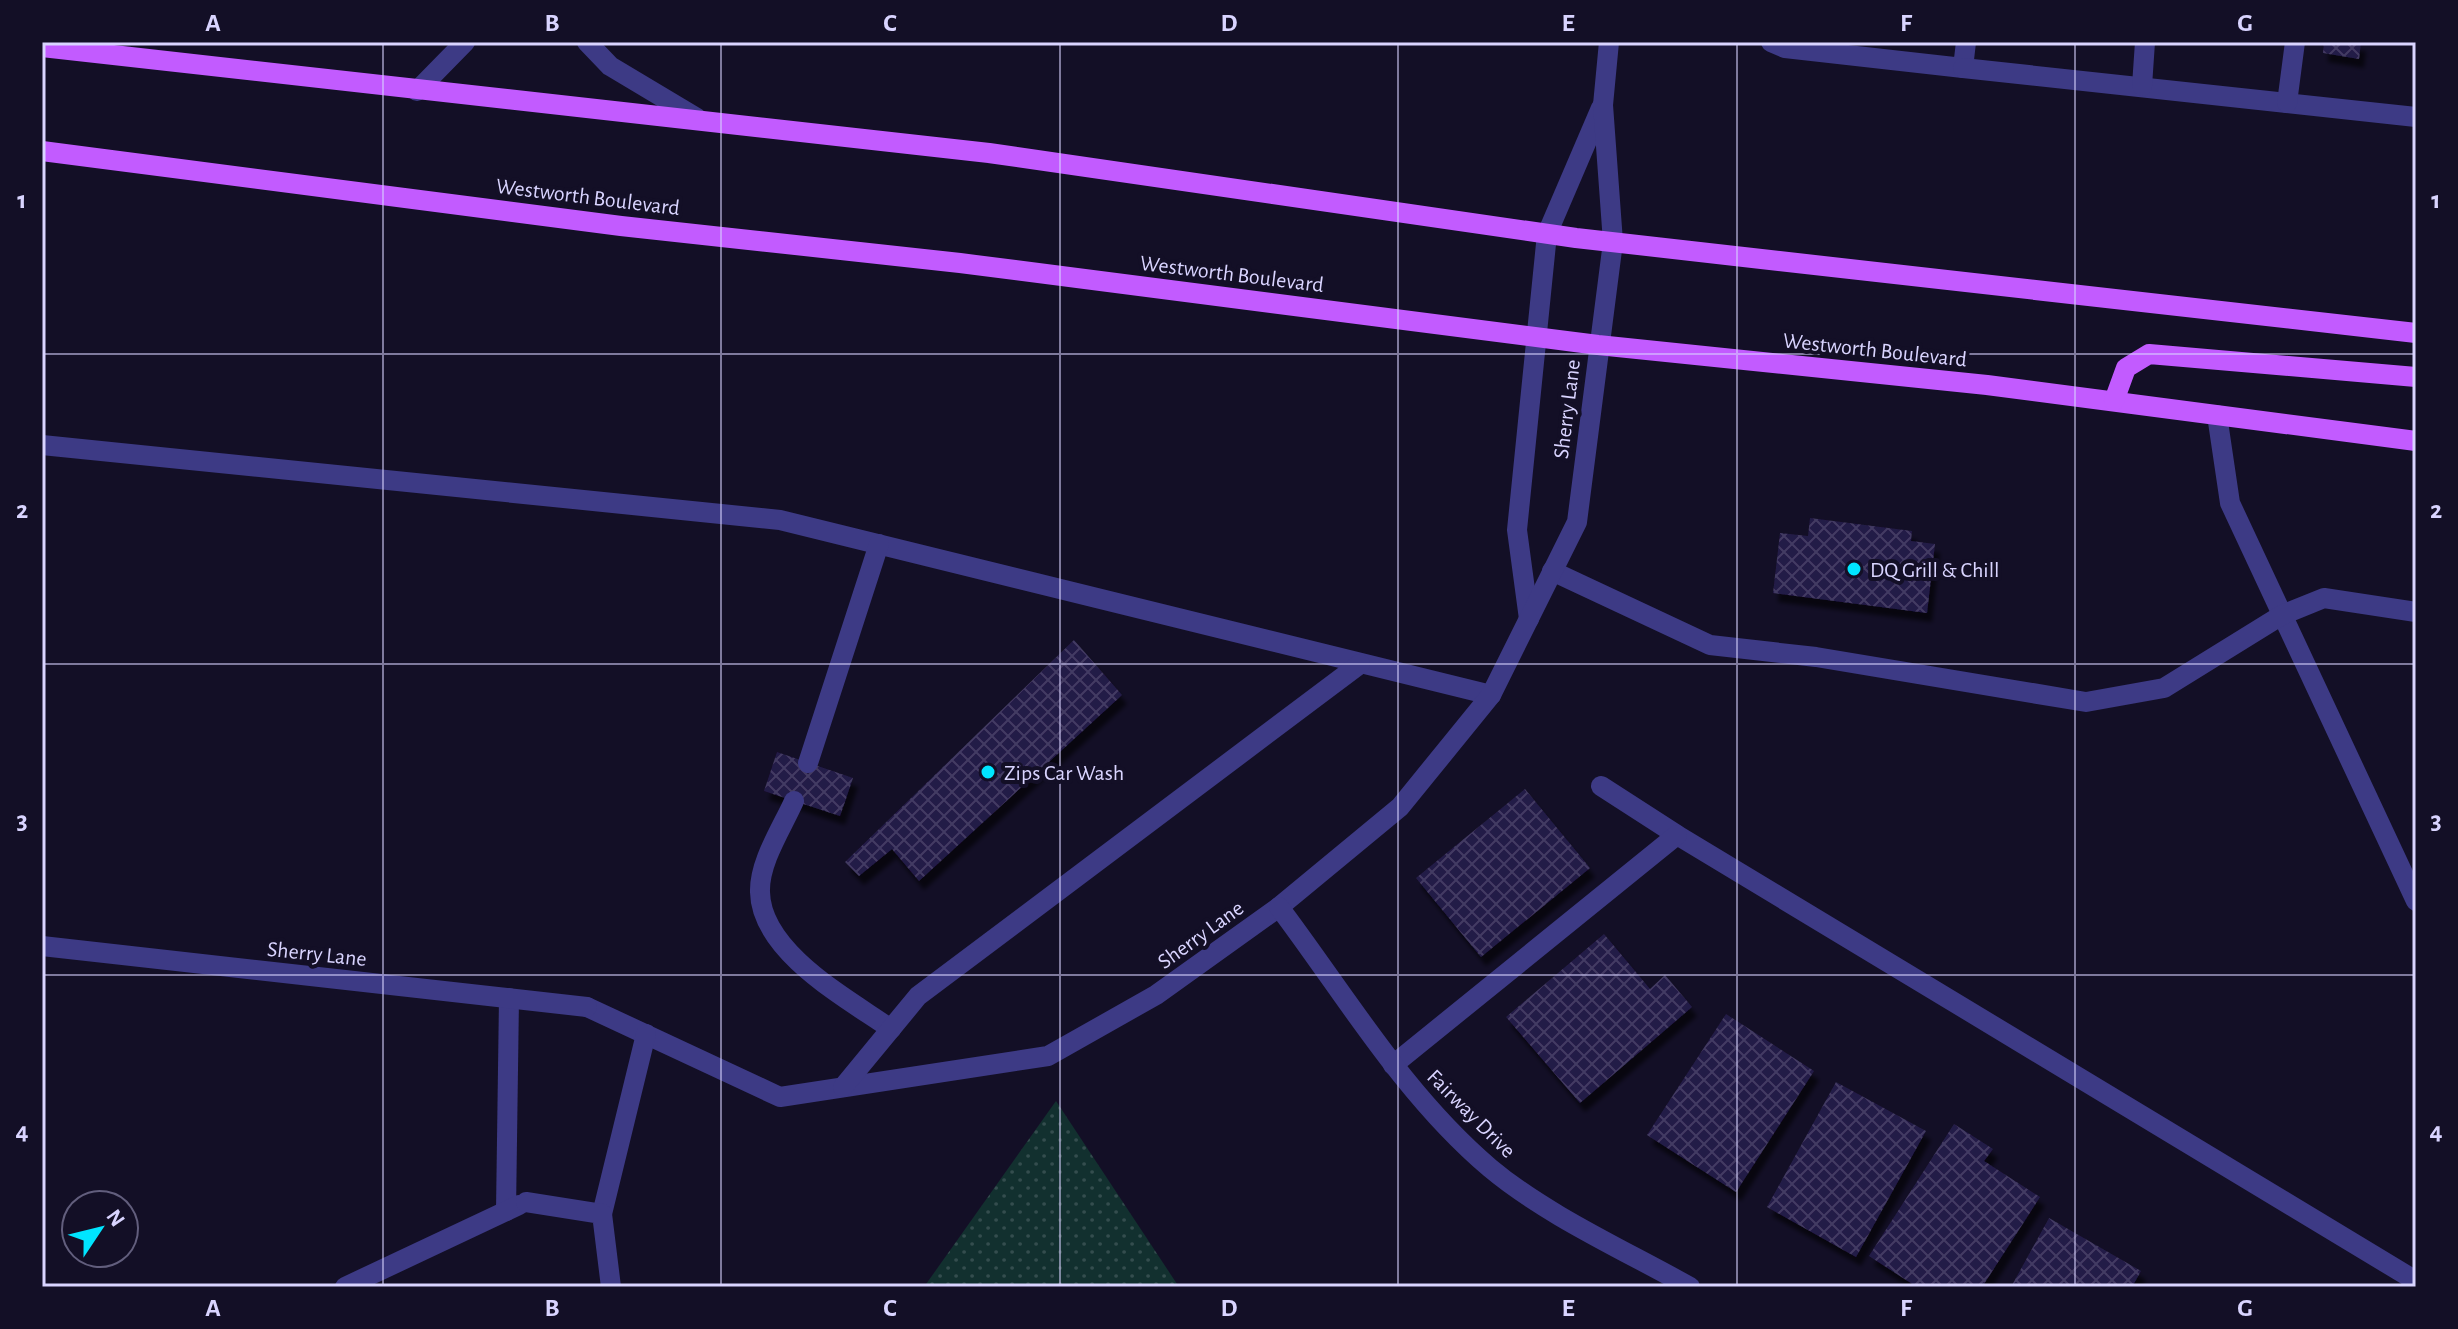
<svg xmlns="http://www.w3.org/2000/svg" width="2458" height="1329" font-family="'Alegreya Sans',sans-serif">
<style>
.grass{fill:url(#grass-dots)}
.building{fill:url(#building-cross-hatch);filter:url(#shadow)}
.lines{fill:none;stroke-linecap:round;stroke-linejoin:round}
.lane{stroke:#3d3a85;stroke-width:20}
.street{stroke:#3d3a85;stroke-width:20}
.primary{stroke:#c25bff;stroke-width:20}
.grid{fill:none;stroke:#d9d4ff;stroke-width:2;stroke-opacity:0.55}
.poi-dot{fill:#00e5ff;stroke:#130f26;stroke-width:3}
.labels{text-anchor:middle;stroke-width:8;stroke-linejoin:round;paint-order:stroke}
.street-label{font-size:22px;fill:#d9d4ff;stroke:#130f26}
.poi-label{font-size:22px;fill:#d9d4ff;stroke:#130f26;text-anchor:start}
.neatline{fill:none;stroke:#d9d4ff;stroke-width:3}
.grid-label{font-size:26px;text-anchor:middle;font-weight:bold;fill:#d9d4ff}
</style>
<defs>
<pattern id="grass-dots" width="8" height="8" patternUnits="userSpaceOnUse" patternTransform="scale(2)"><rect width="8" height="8" fill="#12302f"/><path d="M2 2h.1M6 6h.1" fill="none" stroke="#344d4e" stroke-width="1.8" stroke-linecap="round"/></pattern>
<pattern id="building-cross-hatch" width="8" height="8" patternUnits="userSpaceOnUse" patternTransform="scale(2)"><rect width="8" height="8" fill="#241b47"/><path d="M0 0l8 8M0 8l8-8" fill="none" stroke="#433b63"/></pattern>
<filter id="shadow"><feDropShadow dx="5" dy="9" stdDeviation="2" flood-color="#0009"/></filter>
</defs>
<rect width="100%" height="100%" fill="#130f26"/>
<polygon class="grass" points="1056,1101 1179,1287 924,1287"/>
<g class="building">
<polygon points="2324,42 2361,42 2359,59 2323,53"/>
<polygon points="1810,518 1912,531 1911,541 1935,544 1927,613 1773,593 1780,533 1808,536"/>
<polygon points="1074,640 1122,695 919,881 892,849 859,876 845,862"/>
<polygon points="777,752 853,778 840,816 764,791"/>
<polygon points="1525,789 1590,868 1481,957 1416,878"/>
<polygon points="1604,934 1650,989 1665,975 1692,1007 1580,1103 1506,1017"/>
<polygon points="1726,1014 1814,1071 1736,1192 1647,1135"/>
<polygon points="1836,1082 1926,1131 1856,1257 1767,1207"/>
<polygon points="1954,1124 1993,1149 1984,1161 2040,1197 1982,1287 1917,1287 1869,1256"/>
<polygon points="2049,1218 2141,1271 2132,1287 2011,1287"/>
</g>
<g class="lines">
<g class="lane">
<polyline points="587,42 610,66 697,118"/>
<polyline points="1771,42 1785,48 1963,68 1966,42"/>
<polyline points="1963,68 2416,117"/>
<polyline points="2142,86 2145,42"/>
<polyline points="417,91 465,42"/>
<polyline points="2287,103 2295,42"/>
<polyline points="2217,415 2230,503 2416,901"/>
<polyline points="42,445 780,520 1491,695"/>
<polyline points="1552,571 1710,645 1816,657 2086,702 2164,688 2282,615 2324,598 2416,612"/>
<polyline points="1529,619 1517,530 1547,234 1601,108"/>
<polyline points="808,763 879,544"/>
<polyline points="1601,786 1677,835 2416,1281"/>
<path d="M794 801C782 828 759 862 760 892 761 952 848 999 891 1029"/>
<polyline points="587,1007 780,1097 1048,1056 1156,995 1279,907 1400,807 1491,695 1577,522 1613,242 1603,105 1609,42"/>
<polyline points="1393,1065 1677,835"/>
<polyline points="843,1087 918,996 1360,664"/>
<polyline points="506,1211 509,998"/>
<polyline points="602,1214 646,1034"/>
<polyline points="345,1287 519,1205"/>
</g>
<g class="street">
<path d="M1279 907C1346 996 1404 1095 1490 1168 1546 1215 1626 1251 1690 1287"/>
<polyline points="42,946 587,1007"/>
<polyline points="526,1202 602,1214 611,1287"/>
</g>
<g class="primary">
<polyline points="42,47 989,153 1576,238 2416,333"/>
<polyline points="42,151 621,226 960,263 1598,345 1987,385 2416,441"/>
<polyline points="2114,401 2126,368 2149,354 2416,377"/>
</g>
</g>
<path class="grid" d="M383 42V1287M721 42V1287M1060 42V1287M1398 42V1287M1737 42V1287M2075 42V1287M42 354H2416M42 664H2416M42 975H2416"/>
<g class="poi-dot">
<circle cx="1854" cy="569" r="8"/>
<circle cx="988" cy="772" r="8"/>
</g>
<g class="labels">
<g class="street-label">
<text transform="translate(588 196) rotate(7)" y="8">Westworth Boulevard</text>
<text transform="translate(1232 273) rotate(7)" y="8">Westworth Boulevard</text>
<text transform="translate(1875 349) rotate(6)" y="8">Westworth Boulevard</text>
<text transform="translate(1566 409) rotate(-83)" y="8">Sherry Lane</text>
<text transform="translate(1200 934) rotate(-36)" y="8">Sherry Lane</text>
<text transform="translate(317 953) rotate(6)" y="8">Sherry Lane</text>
<text transform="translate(1472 1113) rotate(45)" y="8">Fairway Drive</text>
</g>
<g class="poi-label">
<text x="1870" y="577">DQ Grill &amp; Chill</text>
<text x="1004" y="780">Zips Car Wash</text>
</g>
</g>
<rect width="2458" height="1329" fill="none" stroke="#130f26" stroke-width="88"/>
<g transform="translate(100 1229) rotate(55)"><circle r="38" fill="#130f26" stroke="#625e7d" stroke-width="2"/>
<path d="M0-6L14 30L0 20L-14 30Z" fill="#00e5ff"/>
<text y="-12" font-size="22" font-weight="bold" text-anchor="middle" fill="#d9d4ff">N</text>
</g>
<rect x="44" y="44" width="2370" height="1241" class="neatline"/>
<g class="grid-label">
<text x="213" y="31">A</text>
<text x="552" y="31">B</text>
<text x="890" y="31">C</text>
<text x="1229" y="31">D</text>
<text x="1568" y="31">E</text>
<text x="1906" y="31">F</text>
<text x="2245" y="31">G</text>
<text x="22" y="208">1</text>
<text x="2436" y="208">1</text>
<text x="22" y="518">2</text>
<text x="2436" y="518">2</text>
<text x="22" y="829">3</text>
<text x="2436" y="829">3</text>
<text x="22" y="1139">4</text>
<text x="2436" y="1139">4</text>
<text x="213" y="1316">A</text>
<text x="552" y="1316">B</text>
<text x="890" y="1316">C</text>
<text x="1229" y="1316">D</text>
<text x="1568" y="1316">E</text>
<text x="1906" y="1316">F</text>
<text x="2245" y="1316">G</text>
</g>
</svg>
